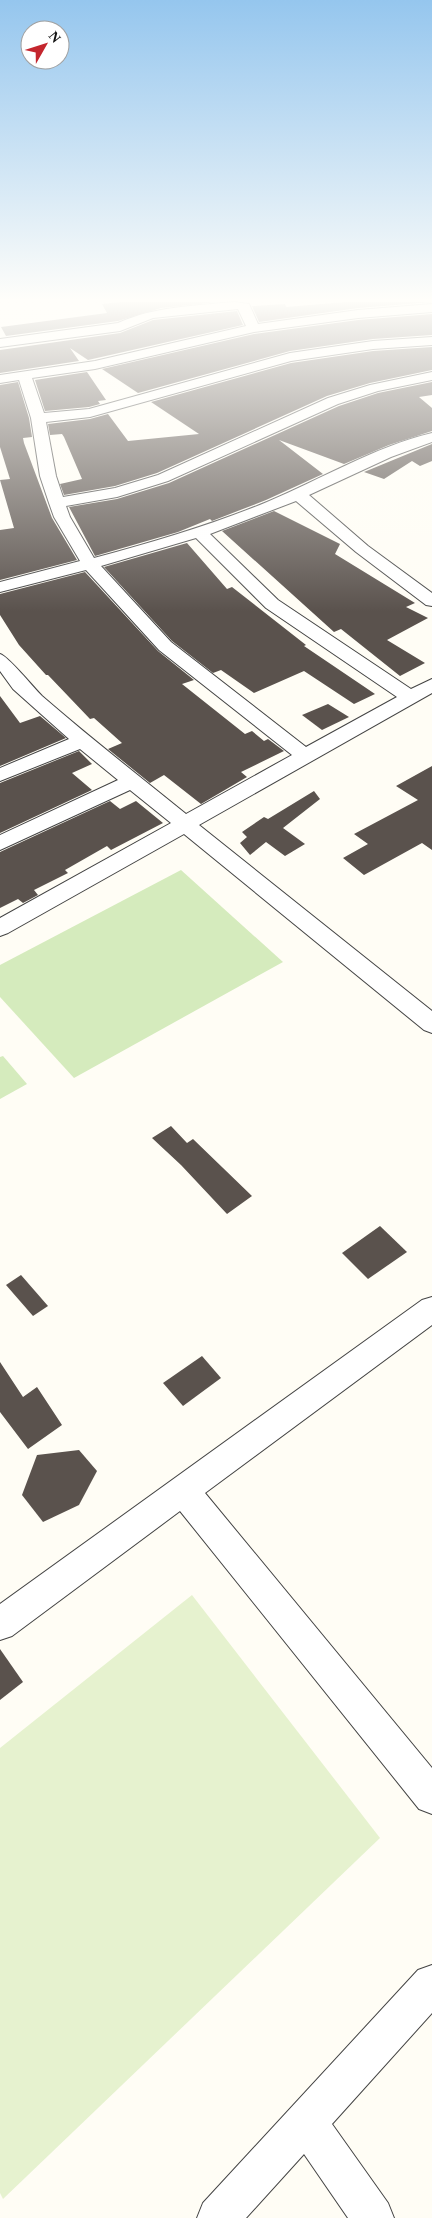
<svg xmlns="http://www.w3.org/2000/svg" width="432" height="2218" font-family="Georgia,serif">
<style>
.green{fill:#d5ebbd}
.pitch{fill:#e6f2cf}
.building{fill:#5a524d}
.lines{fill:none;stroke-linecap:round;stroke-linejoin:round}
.minor-casing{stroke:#444;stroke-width:2}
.minor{fill:#fff;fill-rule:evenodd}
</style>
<rect width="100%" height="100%" fill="#fffdf5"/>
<g class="green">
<polygon points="181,870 283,962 74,1078 0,997 0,965"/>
<polygon points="3,1056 27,1084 0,1099 0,1057"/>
</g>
<polygon class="pitch" points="192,1595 380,1838 3,2199 0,2193 0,1748"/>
<g class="building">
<polygon points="121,302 217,302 161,308 118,321 6,336 1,327 107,313 102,304"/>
<polygon points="346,302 432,302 358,308 259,322 252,306 285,304 286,307"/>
<polygon points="237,311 243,325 88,360 70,348 79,361 0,373 0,350 120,333 153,320"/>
<polygon points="432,314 432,335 373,339 290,351 138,393 102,369 254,334 358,320"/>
<polygon points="432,347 432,370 370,383 327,396 157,473 115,486 64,495 60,484 82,479 64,437 62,434 50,435 48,424 90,419 108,414 128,441 199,434 151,402 291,363 373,351"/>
<polygon points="87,372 106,400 98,401 100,404 89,407 45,411 35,380"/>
<polygon points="18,382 29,418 32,437 23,438 24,443 52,518 77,560 0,580 0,530 14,528 0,480 10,479 0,447 0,385"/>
<polygon points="432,382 432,395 419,397 432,408 432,431 389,445 344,464 279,440 323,474 266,500 212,521 210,519 178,532 95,556 69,507 117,499 169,483 339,406 378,393"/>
<polygon points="432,444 432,461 420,466 412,461 384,479 364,472"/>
<polygon points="274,511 340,544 335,554 415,603 406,607 428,618 387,640 425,663 400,676 341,629 334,632 222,531"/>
<polygon points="187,543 227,589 232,587 306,645 304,646 375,694 354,704 304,671 254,693 221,670 213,673 172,641 104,567"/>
<polygon points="85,572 158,651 194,680 182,684 245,734 252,731 264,741 268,739 284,751 241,772 247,777 201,804 164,775 150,783 108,749 122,743 94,718 90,719 48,675 46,675 19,645 0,615 0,594"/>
<polygon points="0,696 20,723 40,716 66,738 0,766"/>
<polygon points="328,704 349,717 322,730 302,715"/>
<polygon points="79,751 92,764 72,773 92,790 0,833 0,783"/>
<polygon points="432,766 432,850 422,843 364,875 343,858 368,844 354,834 418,800 396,786"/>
<polygon points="314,791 320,799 283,828 305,844 285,856 266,842 250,855 240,843 247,837 242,832 264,817 268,819"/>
<polygon points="110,801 120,809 136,801 163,823 111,850 107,846 65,870 68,873 34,890 38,895 23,903 18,899 0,908 0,852"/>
<polygon points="171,1126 187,1143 193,1139 252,1196 227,1214 181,1165 152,1138"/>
<polygon points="380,1226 407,1252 368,1279 342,1253"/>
<polygon points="21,1275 48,1306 33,1316 6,1285"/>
<polygon points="202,1356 221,1378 183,1406 163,1383"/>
<polygon points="0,1362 23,1397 37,1387 62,1425 28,1449 0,1412"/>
<polygon points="79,1450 97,1471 79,1505 43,1522 22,1495 37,1455"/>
<polygon points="0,1649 23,1682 0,1700"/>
</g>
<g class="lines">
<defs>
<g id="minor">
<path d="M234 302 249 304 258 324 358 310 432 304V312L358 318 254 332 95 369 32 378 44 413 89 409 290 353 373 341 432 337V345L373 349 291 361 90 417 46 422 56 476 63 497 115 488 158 475 328 398 370 385 432 372V380L378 391 338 404 168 481 117 497 66 506 70 517 94 558C154 542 211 525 267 502 322 479 374 447 432 433V442L391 457 309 495 368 546 432 593V606L426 605 356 552 296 501 210 534 278 600 411 689 432 679V693L199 825 432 1011V1033L424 1030 184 834 8 933 0 936V918L171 823 130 790 0 850V835L118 780 80 749 0 781V768L69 739 13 689 0 671V654C8 656 33 687 42 696 89 737 138 775 186 814L292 755 159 650 86 570 0 592V582L80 561 54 517 49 503 40 476 31 418 19 380 0 383V375L95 361 246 326 238 309 153 318 120 331 0 347V339L118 323C156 306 194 306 234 302ZM196 538 266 608 397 697 306 747 171 642 101 566Z"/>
<polygon points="432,1297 432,1325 205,1493 432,1768 432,1814 419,1809 180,1511 12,1636 0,1640 0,1604 422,1300"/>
<polygon points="432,1965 432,2013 332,2124 388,2203 394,2218 348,2218 304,2154 246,2218 197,2218 203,2203 418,1970"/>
</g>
</defs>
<use href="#minor" class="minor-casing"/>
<use href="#minor" class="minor"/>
</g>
<linearGradient id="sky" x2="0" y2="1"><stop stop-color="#95c6ee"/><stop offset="0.49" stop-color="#fffefa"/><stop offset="1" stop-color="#fffefa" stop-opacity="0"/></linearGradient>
<rect width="432" height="612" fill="url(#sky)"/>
<g transform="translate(45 45) rotate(51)"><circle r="24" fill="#ffffff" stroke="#a0a0a0"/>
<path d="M0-4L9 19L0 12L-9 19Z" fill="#c4262e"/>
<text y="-8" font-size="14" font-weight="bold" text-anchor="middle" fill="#111111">N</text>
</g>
</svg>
